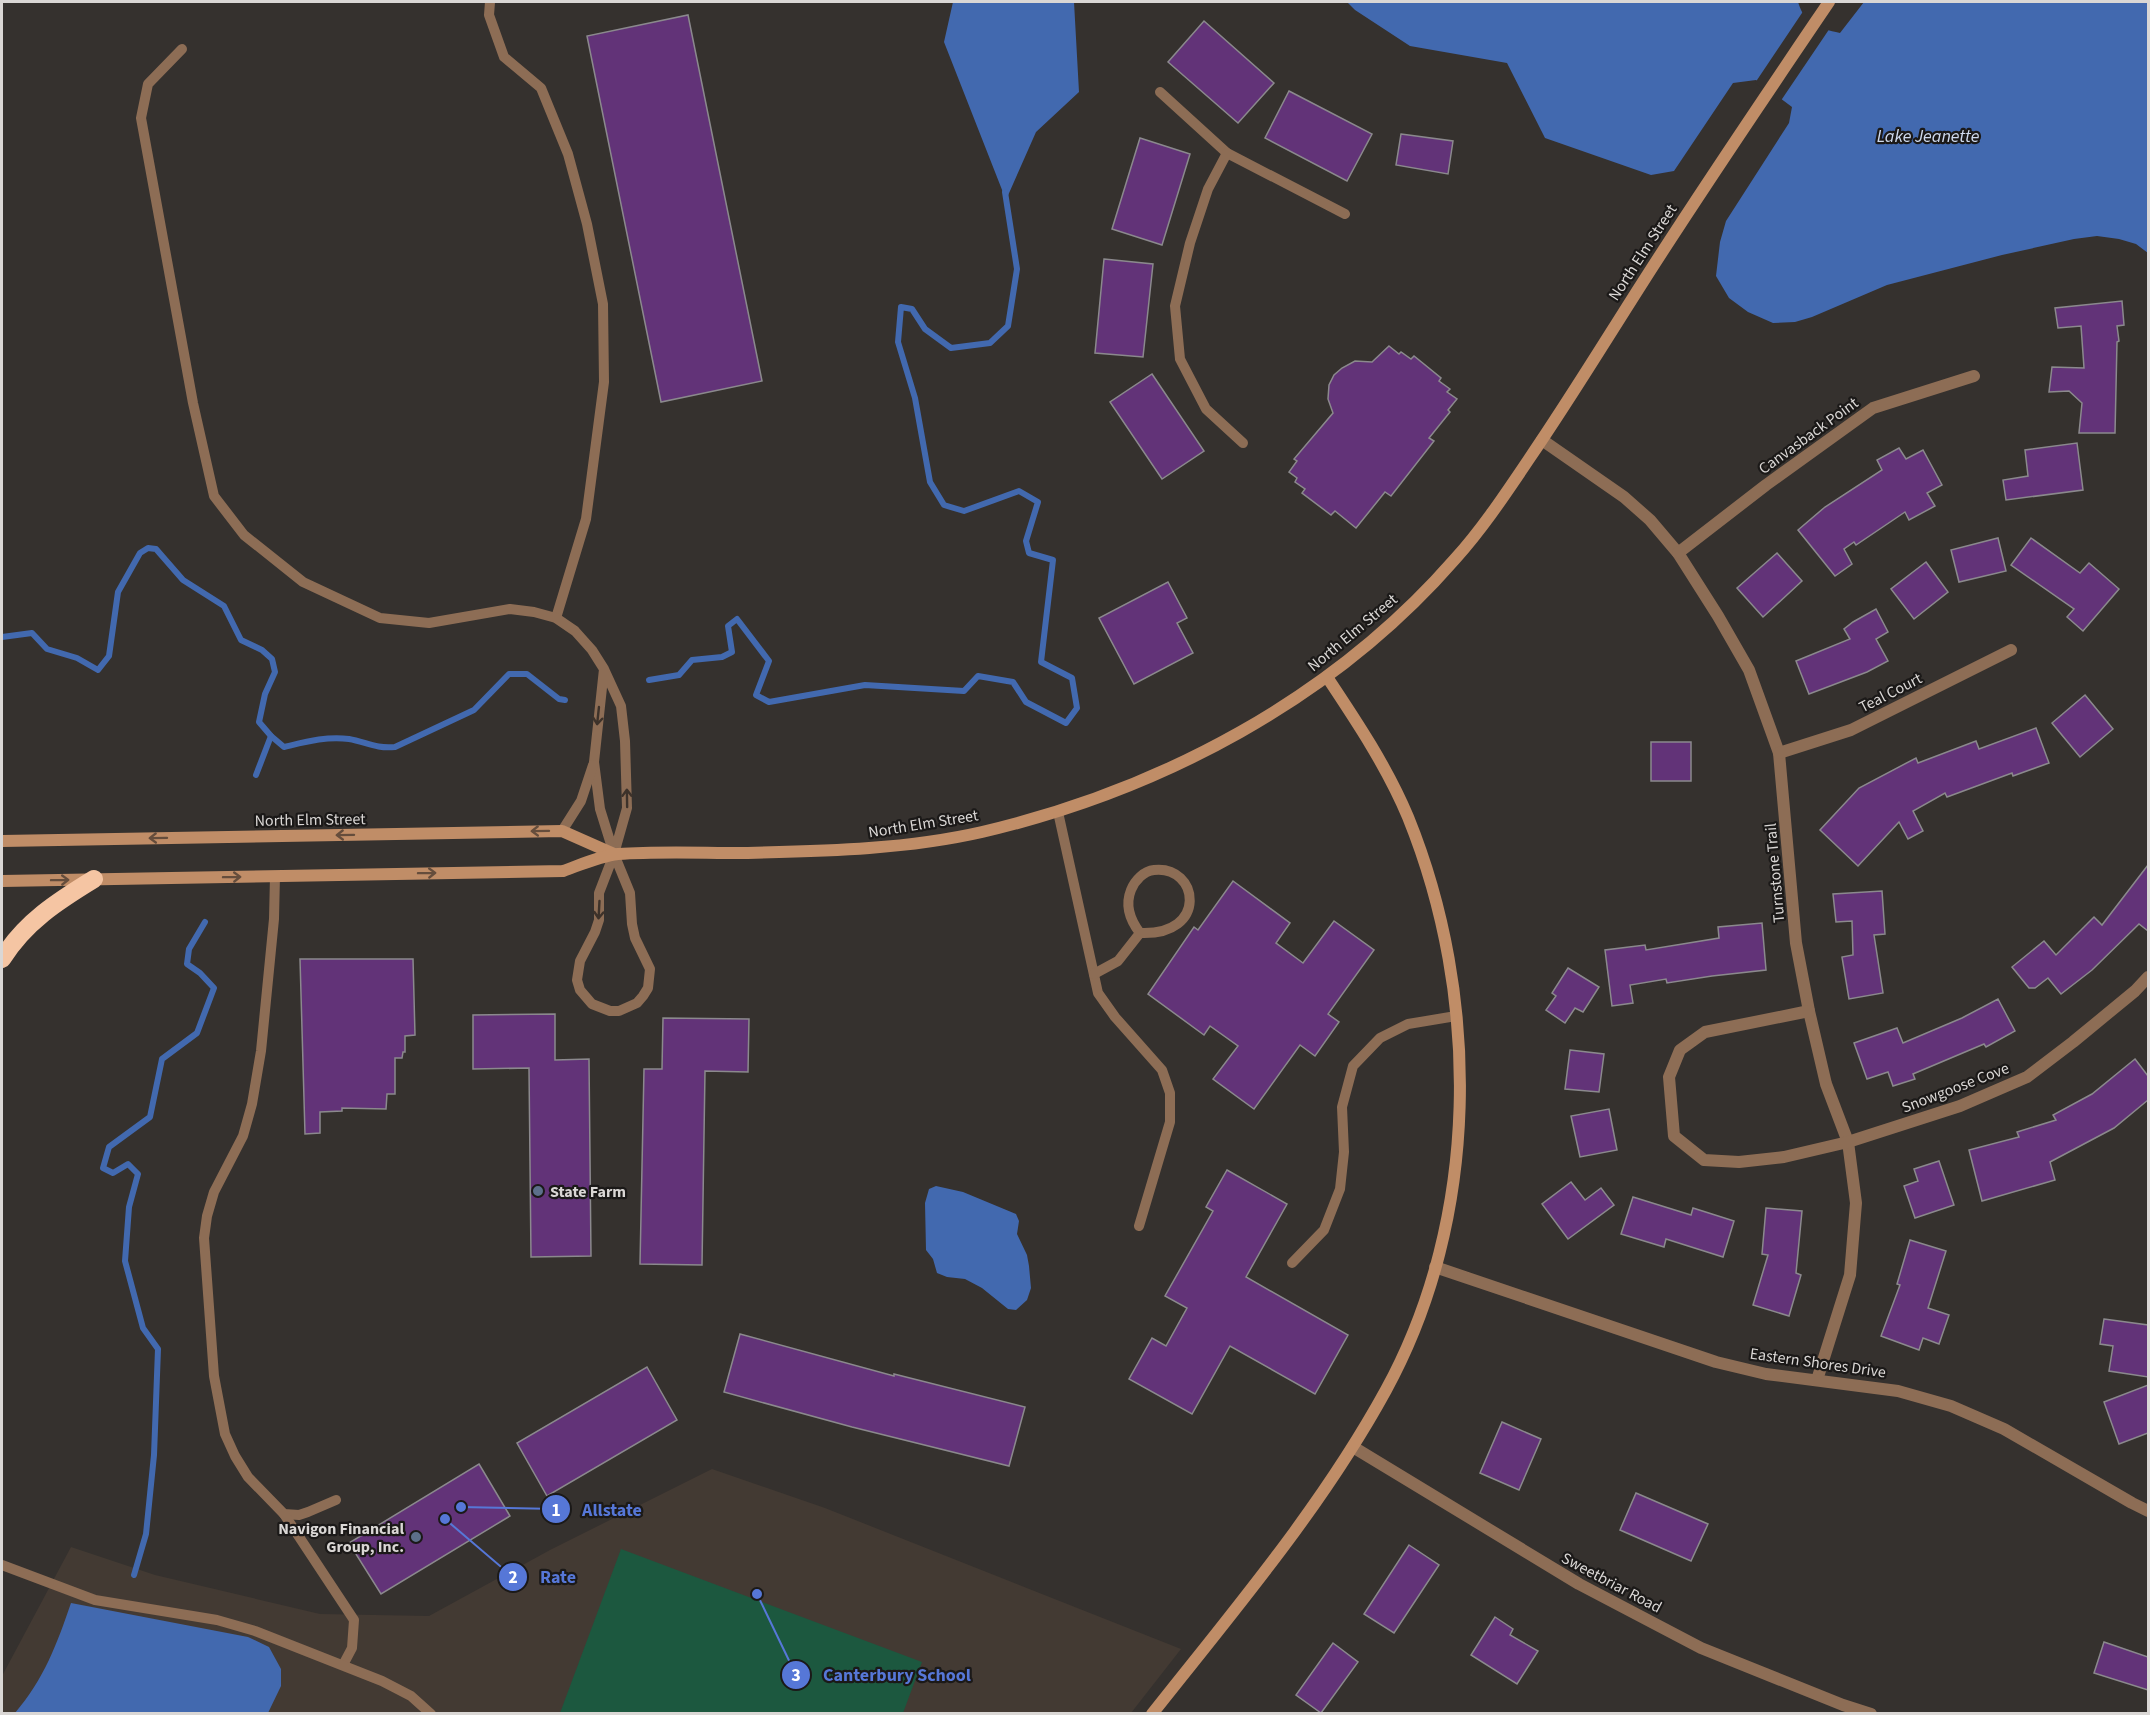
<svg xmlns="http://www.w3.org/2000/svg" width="2150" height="1715" font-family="'Source Sans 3',sans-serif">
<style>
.built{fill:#433a33}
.green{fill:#1c583f}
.water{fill:#4269af}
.pier{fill:#35312e}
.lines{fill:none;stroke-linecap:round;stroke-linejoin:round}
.stream{stroke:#4269af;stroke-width:6}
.building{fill:#623378;stroke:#8b898d;stroke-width:1.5}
.lane{stroke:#8d6d55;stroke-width:10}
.street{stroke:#8d6d55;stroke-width:12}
.secondary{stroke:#c08d67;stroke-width:12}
.highway{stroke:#f5c5a3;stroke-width:18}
.oneway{stroke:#3d322a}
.oneway2{stroke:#654d3c}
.service-dot{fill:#5c6f8a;stroke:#1b1918;stroke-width:2}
.labels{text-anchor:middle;stroke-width:4.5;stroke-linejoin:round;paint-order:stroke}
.street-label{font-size:16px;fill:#dad7d5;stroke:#1b1918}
.poi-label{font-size:16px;font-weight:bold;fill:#dad7d5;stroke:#1b1918;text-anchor:start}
.water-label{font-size:18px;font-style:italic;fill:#d0dbef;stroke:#1b1918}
.leader{fill:none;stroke:#5677d7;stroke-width:2}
.callout-dot{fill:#5677d7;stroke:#1b1918;stroke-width:2}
.mark-label{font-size:18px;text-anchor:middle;font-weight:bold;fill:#fff}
.callout-label{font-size:18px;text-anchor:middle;font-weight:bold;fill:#5677d7;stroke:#1b1918;stroke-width:4.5;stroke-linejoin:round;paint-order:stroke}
</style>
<rect width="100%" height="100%" fill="#35312e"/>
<polygon class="built" points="712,1469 825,1508 1181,1649 1131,1713 2,1714 2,1676 71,1547 155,1575 320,1614 429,1616 550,1550"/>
<polygon class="green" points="621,1549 922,1662 903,1713 560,1713"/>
<g class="water">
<polygon points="953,2 1074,2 1079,92 1036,132 1006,200 944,42"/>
<path d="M1347 2H1798C1805 25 1818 28 1840 33L1864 2H2148V253L2136 244 2119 239 2097 236 2074 239 2002 255 1887 285 1812 317 1795 322 1773 323 1748 312 1729 298 1716 276 1720 242 1726 221 1789 123 1792 107 1756 80 1733 83 1674 171 1651 175 1545 138 1507 63 1410 46 1355 10Z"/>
<polygon points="936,1186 963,1192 1016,1214 1019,1221 1017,1234 1027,1255 1029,1266 1031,1288 1027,1300 1016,1310 1008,1309 982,1288 965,1279 947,1277 937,1273 933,1259 926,1250 925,1203 929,1189"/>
<path d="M71 1603 248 1637 269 1647 281 1669V1686L268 1713H15C44 1679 57 1644 71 1603Z"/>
</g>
<polygon class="pier" points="1804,10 1818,25 1830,28 1780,102 1755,83"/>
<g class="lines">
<g class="stream">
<path d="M2 637 32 633 47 649 77 658 98 670 109 656 118 592 140 553 148 548 156 549 183 580 224 606 241 640 262 650 272 659 275 672 265 694 259 722 271 736 284 747C305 742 326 736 349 739 366 742 376 749 395 747L474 710 509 674H527L559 699 565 700"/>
<polyline points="649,680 679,675 692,660 722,657 732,652 728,626 737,619 769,661 756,695 769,702 865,685 964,691 978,676 1013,682 1026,702 1066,723 1077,708 1072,678 1041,662 1053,560 1029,553 1026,541 1038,502 1019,491 964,511 944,505 930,482 915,398 898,342 901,307 912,309 925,329 951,348 990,343 1008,326 1017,269 1005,192"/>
<polyline points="256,775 271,736"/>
<polyline points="134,1575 146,1534 154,1455 158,1349 143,1328 125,1261 129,1207 138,1174 128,1164 113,1173 103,1168 109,1147 150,1117 162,1059 197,1033 214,988 200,973 187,964 189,949 205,922"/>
</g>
</g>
<g class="building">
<polygon points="688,15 762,381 661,402 587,36"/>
<polygon points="1204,21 1274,83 1238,123 1168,62"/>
<polygon points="1289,91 1372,134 1347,181 1265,138"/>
<polygon points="1401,134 1453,141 1448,174 1396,165"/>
<polygon points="1140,138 1190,154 1162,245 1112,229"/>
<polygon points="1104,259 1153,264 1143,357 1095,353"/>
<polygon points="2122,301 2124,325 2117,326 2119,341 2117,342 2115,433 2079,433 2082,403 2069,391 2049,392 2052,367 2084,368 2081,326 2058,328 2055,308"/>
<polygon points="1389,346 1399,354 1401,352 1411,359 1414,356 1441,378 1439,381 1450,389 1447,392 1457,399 1448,410 1450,412 1429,438 1434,441 1391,496 1385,492 1356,528 1335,511 1331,515 1302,493 1305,489 1295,482 1297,478 1289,472 1297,461 1294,459 1333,413 1328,399 1329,385 1334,375 1342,368 1355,361 1372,362"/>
<polygon points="1152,374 1204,451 1162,479 1110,402"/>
<polygon points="2077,443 2083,490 2006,500 2003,480 2028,476 2025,450"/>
<polygon points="1899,448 1906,459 1923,450 1942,485 1927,493 1935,506 1909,520 1905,512 1856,545 1854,542 1844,549 1852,564 1835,576 1798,530 1825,507 1882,470 1877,460"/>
<polygon points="1998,538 2006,571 1959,582 1951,550"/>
<polygon points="2031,538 2080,573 2089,563 2119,589 2083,631 2067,617 2074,609 2011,565"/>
<polygon points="1777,553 1802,581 1763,617 1737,588"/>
<polygon points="1926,562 1948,592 1914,619 1891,589"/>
<polygon points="1168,582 1187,618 1177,623 1193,653 1134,684 1099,618"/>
<polygon points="1876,609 1888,632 1876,639 1888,661 1867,672 1809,694 1796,661 1850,639 1844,629 1853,622"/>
<polygon points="2085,695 2113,729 2080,757 2052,723"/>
<polygon points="2036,728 2049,763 2013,776 2012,773 1947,797 1945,793 1913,811 1923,831 1908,839 1899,822 1858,866 1820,830 1859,788 1916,758 1918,763 1976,741 1979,749"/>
<rect x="1651" y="742" width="40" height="39"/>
<polygon points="2148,865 2148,931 2139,924 2092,970 2061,994 2048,978 2035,988 2029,988 2012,967 2044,941 2056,955 2094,917 2102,925"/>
<polygon points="1233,881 1290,923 1276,943 1303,963 1334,921 1374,950 1328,1014 1339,1022 1315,1056 1300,1045 1254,1109 1213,1079 1238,1046 1210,1026 1204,1035 1148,994 1194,927 1198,930"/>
<polygon points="1882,891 1885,934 1874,935 1883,993 1849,999 1842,957 1853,955 1852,921 1836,922 1833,894"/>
<polygon points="1762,923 1766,970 1712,976 1667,983 1666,979 1630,985 1633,1003 1612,1006 1605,950 1645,945 1646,950 1719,938 1718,927"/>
<polygon points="300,959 413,959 415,1035 405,1036 405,1052 403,1052 402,1058 395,1058 395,1094 387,1094 386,1109 342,1108 342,1111 320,1112 320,1133 305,1134"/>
<polygon points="1568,968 1599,987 1583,1012 1575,1008 1565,1023 1546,1010 1556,996 1552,993"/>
<polygon points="1998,999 2015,1031 1986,1047 1984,1044 1913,1074 1915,1079 1893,1086 1888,1072 1867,1079 1854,1043 1897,1028 1903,1043 1962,1018"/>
<polygon points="555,1014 555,1060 589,1059 591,1256 531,1257 529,1068 473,1069 473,1015"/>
<polygon points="663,1018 749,1019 748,1072 705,1071 702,1265 640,1264 644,1069 662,1069"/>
<polygon points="1570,1050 1604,1054 1599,1092 1565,1089"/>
<polygon points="2135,1059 2148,1076 2148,1100 2114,1128 2050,1162 2055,1180 1982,1201 1969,1150 2019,1137 2017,1132 2056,1120 2053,1115 2092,1094"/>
<polygon points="1609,1109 1617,1150 1580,1157 1571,1116"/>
<polygon points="1939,1161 1954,1205 1915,1218 1904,1186 1918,1181 1914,1169"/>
<polygon points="1227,1170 1287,1204 1246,1277 1348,1335 1315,1394 1230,1346 1192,1414 1129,1379 1152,1338 1166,1346 1187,1308 1165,1296 1213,1211 1206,1207"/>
<polygon points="1571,1182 1585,1200 1601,1188 1614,1205 1568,1239 1542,1204"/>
<polygon points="1633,1197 1691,1215 1693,1208 1734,1221 1723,1257 1666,1239 1664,1247 1621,1234"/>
<polygon points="1766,1208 1802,1211 1796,1273 1801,1275 1789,1316 1753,1305 1768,1255 1762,1254"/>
<polygon points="1910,1240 1946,1251 1928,1308 1949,1315 1939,1344 1923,1338 1919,1350 1881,1336 1900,1285 1897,1284"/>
<polygon points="2104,1319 2148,1325 2148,1377 2109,1371 2113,1346 2100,1344"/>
<polygon points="740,1334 894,1376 894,1374 1025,1407 1009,1466 852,1427 724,1392"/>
<polygon points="647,1367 677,1420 547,1496 517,1443"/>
<polygon points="2148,1385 2148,1433 2119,1444 2104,1402"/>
<polygon points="1502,1422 1541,1439 1519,1490 1480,1473"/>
<polygon points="479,1464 510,1516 381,1594 349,1543"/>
<polygon points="1636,1493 1708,1524 1691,1561 1620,1530"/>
<polygon points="1409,1545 1439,1565 1394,1633 1364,1614"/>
<polygon points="1495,1617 1513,1629 1510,1635 1538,1651 1517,1684 1471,1655"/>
<polygon points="2104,1642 2148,1657 2148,1690 2094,1673"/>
<polygon points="1333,1643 1358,1662 1321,1713 1296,1695"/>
</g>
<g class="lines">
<g class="lane">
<polyline points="490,2 489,15 504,57 541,88 568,154 587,224 603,304 604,382 586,519 556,618"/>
<polyline points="182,49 148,84 141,118 193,403 214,496 244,535 303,582 380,618 429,623 510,609 534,612 556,618 575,631 592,650 604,669 621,706 625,741 627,808 614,854 599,893 599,920 595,932 580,961 577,980 580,990 592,1004 610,1011 619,1011 637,1003 643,996 648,988 650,969 635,938 632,924 630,893 614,854 600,809 594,762 604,669"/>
<polyline points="1160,92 1227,153 1345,214"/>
<polyline points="1227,153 1208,189 1190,243 1175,306 1180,359 1206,409 1243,443"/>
<polyline points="1058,812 1098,993 1115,1017 1162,1070 1170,1093 1170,1122 1139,1226"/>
<polyline points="562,831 581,801 593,765"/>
<polyline points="275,876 274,919 261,1051 252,1104 243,1136 214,1192 207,1216 204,1238 214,1376 225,1434 235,1456 248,1477 284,1514 299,1515 308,1512 336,1500"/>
<path d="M1094 974 1118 961 1140 933C1209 936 1199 865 1154 870 1144 871 1135 880 1131 890 1125 905 1130 920 1140 933"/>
<polyline points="1292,1263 1324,1230 1340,1189 1344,1152 1342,1107 1353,1066 1380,1038 1408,1024 1456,1016"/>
<polyline points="284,1514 354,1620 352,1648 343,1665"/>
<polyline points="2,1565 95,1600 217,1620 255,1631 382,1681 411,1696 431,1714"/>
</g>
<g class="street">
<polyline points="1542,440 1624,497 1650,520 1678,553 1718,616 1749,670 1779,753 1796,943 1809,1011 1826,1084 1848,1142 1856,1203 1850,1275 1817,1380"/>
<polyline points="1678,553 1766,485 1873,408 1974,376"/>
<polyline points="1779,753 1851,730 2011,650"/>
<polyline points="1809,1011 1705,1032 1680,1050 1669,1077 1674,1136 1704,1160 1739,1162 1784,1157 1848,1142 1960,1106 2027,1077 2073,1042 2135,991 2148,977"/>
<polyline points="1435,1267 1716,1362 1766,1374 1898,1391 1951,1406 2004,1429 2132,1503 2148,1511"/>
<polyline points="1353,1447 1579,1584 1701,1648 1843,1705 1871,1714"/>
</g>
<g class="secondary">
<polyline points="2,841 562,831 614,854"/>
<path d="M2 881 563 871C580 865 600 856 618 854 659 851 701 853 742 853 822 851 903 850 982 832 1161 790 1333 699 1455 559 1483 528 1506 493 1529 459 1568 402 1604 343 1641 285 1702 189 1766 95 1829 2"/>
<path d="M1152 1714C1235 1609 1322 1507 1386 1390 1480 1218 1481 997 1408 817 1387 767 1357 722 1327 677"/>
</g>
<path class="highway" d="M2 959C25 922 58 901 94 879"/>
</g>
<defs><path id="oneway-shaft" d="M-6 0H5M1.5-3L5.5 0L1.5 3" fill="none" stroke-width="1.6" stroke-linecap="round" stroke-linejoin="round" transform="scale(1.5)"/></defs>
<g class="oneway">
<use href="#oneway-shaft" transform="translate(598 716) rotate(96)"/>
<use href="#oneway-shaft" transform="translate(627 798) rotate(-91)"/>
<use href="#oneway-shaft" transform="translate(599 910) rotate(93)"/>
</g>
<g class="oneway2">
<use href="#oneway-shaft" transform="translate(540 831) rotate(179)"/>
<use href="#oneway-shaft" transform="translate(345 835) rotate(179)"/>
<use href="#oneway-shaft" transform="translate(158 838) rotate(179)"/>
<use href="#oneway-shaft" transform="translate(427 873) rotate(-1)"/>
<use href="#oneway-shaft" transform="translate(232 877) rotate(-1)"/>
<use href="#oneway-shaft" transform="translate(60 880) rotate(-1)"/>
</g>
<g class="service-dot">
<circle cx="538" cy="1191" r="6"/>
<circle cx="416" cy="1537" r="6"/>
</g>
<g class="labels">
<g class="street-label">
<text transform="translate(1642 252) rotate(-57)" y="6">North Elm Street</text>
<text transform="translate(1808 435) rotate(-36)" y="6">Canvasback Point</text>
<text transform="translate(1352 632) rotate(-40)" y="6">North Elm Street</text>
<text transform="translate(1890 692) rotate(-27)" y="6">Teal Court</text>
<text transform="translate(310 819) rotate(-1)" y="6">North Elm Street</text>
<text transform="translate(923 823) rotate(-9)" y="6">North Elm Street</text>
<text transform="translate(1774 873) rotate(-95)" y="6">Turnstone Trail</text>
<text transform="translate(1955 1087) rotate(-21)" y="6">Snowgoose Cove</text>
<text transform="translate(1818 1362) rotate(8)" y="6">Eastern Shores Drive</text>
<text transform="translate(1612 1582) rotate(28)" y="6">Sweetbriar Road</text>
</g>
<g class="poi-label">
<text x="550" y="1197">State Farm</text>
<text x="404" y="1534" text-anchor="end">Navigon Financial<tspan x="404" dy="18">Group, Inc.</tspan></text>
</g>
<g class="water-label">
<text x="1928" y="142">Lake Jeanette</text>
</g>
</g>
<path class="leader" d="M461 1507L556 1509M445 1519L513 1577M757 1594L796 1675"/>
<g class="callout-dot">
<circle cx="461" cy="1507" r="6"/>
<circle cx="445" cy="1519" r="6"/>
<circle cx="757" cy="1594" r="6"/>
<circle cx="556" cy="1509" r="15"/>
<circle cx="513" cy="1577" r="15"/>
<circle cx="796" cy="1675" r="15"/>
</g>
<g class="mark-label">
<text x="556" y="1516">1</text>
<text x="513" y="1583">2</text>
<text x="796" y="1681">3</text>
</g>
<g class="callout-label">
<text x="612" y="1516">Allstate</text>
<text x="558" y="1583">Rate</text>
<text x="897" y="1681">Canterbury School</text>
</g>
<rect width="2150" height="1715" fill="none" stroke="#dad7d5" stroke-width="6"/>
</svg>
